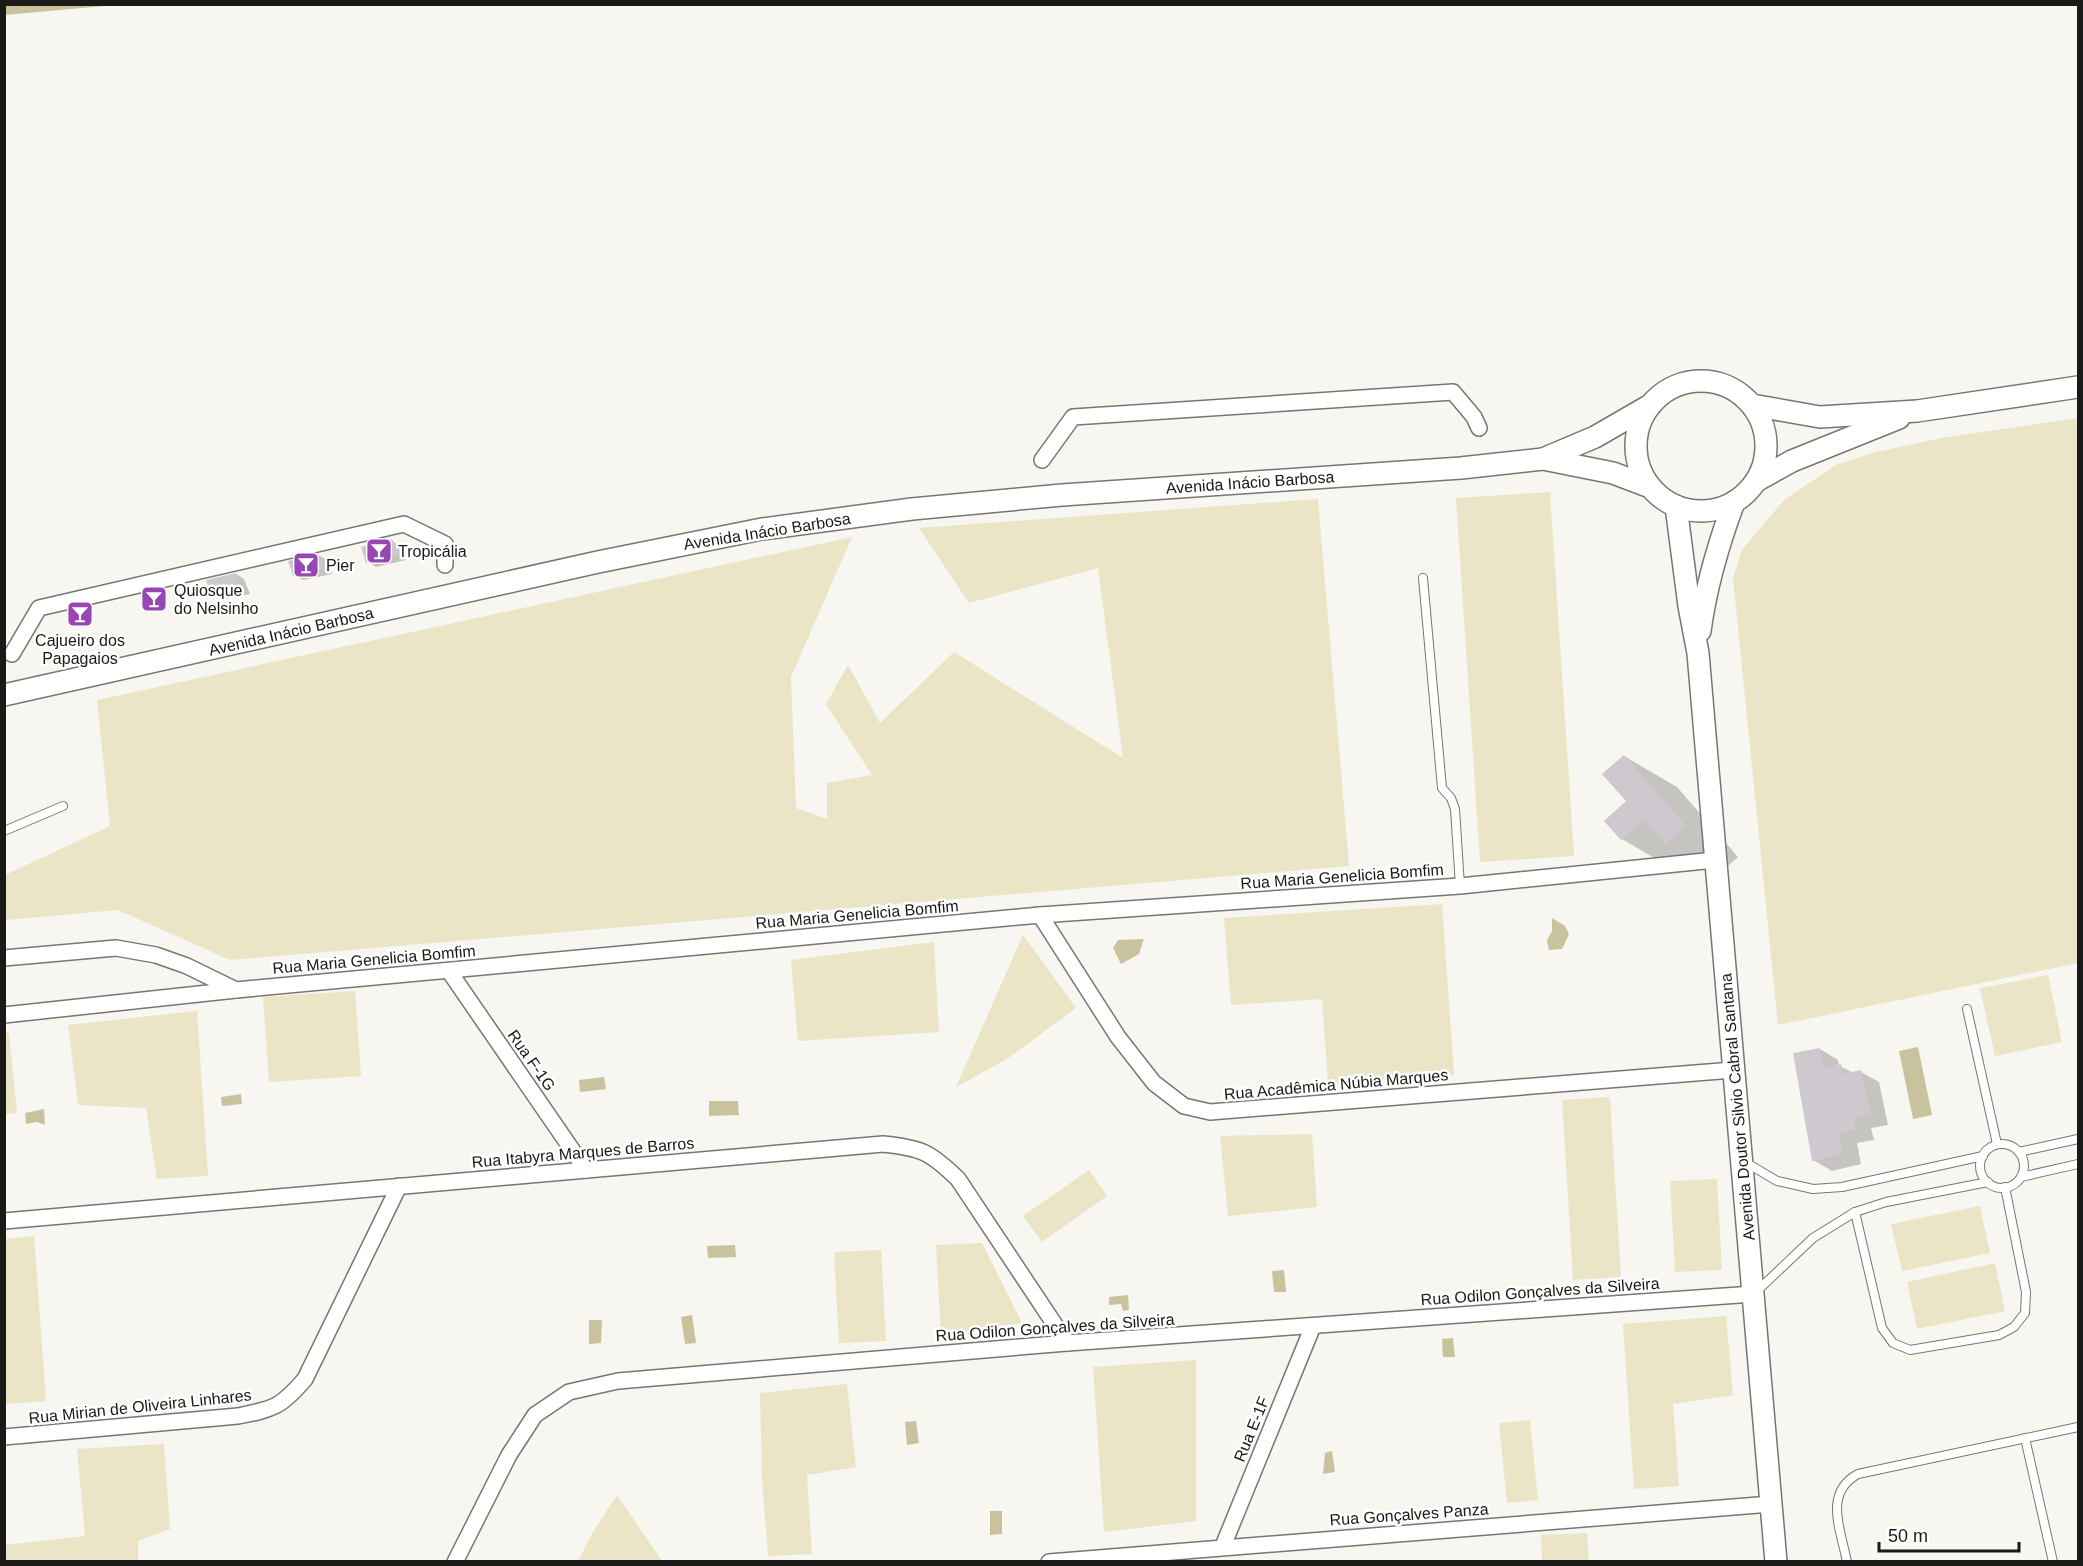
<svg xmlns="http://www.w3.org/2000/svg" width="2083" height="1566" font-family="Arial,sans-serif">
<style>
.green{fill:#e9e5c6}
.water{fill:#c8c39e}
.shadow{fill:#0003}
.building{fill:#cdc9cf}
.lines{fill:none;stroke-linecap:round;stroke-linejoin:round}
.lane-casing{stroke:#777671;stroke-width:10}
.street-casing{stroke:#777671;stroke-width:18}
.secondary-casing{stroke:#777671;stroke-width:24}
.lane{stroke:#fff;stroke-width:8}
.street{stroke:#fff;stroke-width:15}
.secondary{stroke:#fff;stroke-width:21}
.labels{text-anchor:middle;stroke-width:5;stroke-linejoin:round;paint-order:stroke}
.street-label{font-size:16px;fill:#191917;stroke:#fff}
.poi-label{font-size:16px;fill:#191917;stroke:#fff;text-anchor:start}
</style>
<rect width="100%" height="100%" fill="#f7f6f0"/>
<g class="green">
<polygon points="2078,418 2078,963 1778,1025 1733,578 1742,550 1784,500 1836,465 1872,453 1941,438"/>
<polygon points="1550,492 1574,856 1480,862 1456,498"/>
<polygon points="1318,499 1349,866 230,960 118,910 5,920 5,875 110,826 97,700 852,537 791,677 796,808 827,819 827,783 872,775 826,704 848,665 880,723 954,652 1123,758 1098,568 969,603 919,528"/>
<polygon points="1442,904 1454,1075 1328,1083 1322,999 1231,1005 1224,918"/>
<polygon points="1023,935 1076,1008 1007,1059 956,1087"/>
<polygon points="934,942 939,1032 798,1041 791,960"/>
<polygon points="2048,975 2062,1042 1995,1056 1980,988"/>
<polygon points="355,991 361,1076 269,1082 263,997"/>
<polygon points="197,1011 208,1176 157,1179 146,1108 78,1105 68,1025"/>
<polygon points="5,1033 9,1033 17,1113 5,1114"/>
<polygon points="1610,1097 1621,1277 1573,1280 1562,1100"/>
<polygon points="1312,1134 1317,1207 1228,1216 1220,1136"/>
<polygon points="1089,1170 1107,1196 1042,1242 1023,1216"/>
<polygon points="1717,1179 1722,1270 1675,1272 1670,1181"/>
<polygon points="1980,1206 1990,1253 1902,1271 1891,1224"/>
<polygon points="34,1236 46,1401 5,1404 5,1239"/>
<polygon points="982,1243 1022,1323 941,1336 936,1245"/>
<polygon points="881,1250 886,1341 839,1343 834,1252"/>
<polygon points="1995,1263 2005,1311 1917,1329 1907,1282"/>
<polygon points="1726,1316 1733,1395 1673,1404 1679,1486 1634,1489 1623,1324"/>
<polygon points="1196,1360 1196,1521 1104,1532 1093,1367"/>
<polygon points="847,1384 856,1467 807,1475 812,1554 768,1556 762,1479 760,1393"/>
<polygon points="1530,1420 1538,1500 1507,1503 1499,1423"/>
<polygon points="164,1444 170,1529 138,1541 138,1561 5,1561 5,1545 85,1536 77,1449"/>
<polygon points="617,1495 662,1561 578,1561 593,1532"/>
<polygon points="1587,1533 1589,1561 1542,1561 1541,1535"/>
</g>
<g class="water">
<polygon points="5,4 116,4 116,5 5,15"/>
<polygon points="1552,918 1565,926 1569,934 1562,949 1549,950 1547,940 1552,931"/>
<polygon points="1144,939 1139,954 1121,964 1113,948 1118,940"/>
<polygon points="1918,1047 1932,1115 1913,1119 1899,1051"/>
<polygon points="604,1077 606,1089 580,1092 579,1080"/>
<polygon points="241,1094 242,1104 222,1106 221,1097"/>
<polygon points="709,1101 738,1101 739,1115 709,1116"/>
<polygon points="44,1109 45,1125 37,1122 26,1124 25,1113"/>
<polygon points="735,1245 736,1257 708,1258 707,1246"/>
<polygon points="1284,1270 1286,1292 1274,1292 1272,1271"/>
<polygon points="1128,1295 1129,1310 1123,1311 1121,1304 1109,1305 1109,1297"/>
<polygon points="692,1315 696,1343 685,1344 681,1317"/>
<polygon points="589,1320 602,1320 601,1343 589,1344"/>
<polygon points="1453,1338 1455,1357 1443,1357 1442,1339"/>
<polygon points="916,1421 919,1443 907,1445 905,1422"/>
<polygon points="1332,1451 1335,1472 1323,1474 1325,1453"/>
<polygon points="990,1511 1002,1511 1002,1534 990,1535"/>
</g>
<g class="shadow">
<polygon points="391,540 400,546 406,560 376,567 368,562"/>
<polygon points="318,555 327,560 332,574 303,580 294,575"/>
<polygon points="236,574 244,579 250,594 221,600 212,595"/>
<polygon points="1624,756 1677,787 1738,857 1719,874 1690,857 1675,870 1622,839 1606,821 1628,802"/>
<polygon points="1820,1049 1838,1060 1839,1066 1854,1073 1861,1072 1879,1082 1888,1125 1871,1128 1874,1140 1857,1143 1861,1164 1832,1171 1813,1160"/>
</g>
<g class="building">
<polygon points="392,539 398,555 366,563 361,547"/>
<polygon points="318,554 324,569 293,576 288,561"/>
<polygon points="236,573 242,589 211,596 206,580"/>
<polygon points="1624,755 1686,826 1665,844 1644,820 1621,840 1604,821 1626,801 1602,774"/>
<polygon points="1820,1048 1824,1068 1841,1064 1843,1074 1861,1070 1871,1115 1854,1118 1856,1130 1839,1133 1843,1154 1812,1161 1793,1053"/>
</g>
<g class="lines">
<defs>
<g id="lane">
<polyline points="1423,578 1442,788 1451,798 1455,809 1460,886"/>
<polyline points="4,831 63,806"/>
<polyline points="1967,1009 1997,1144"/>
<circle cx="2002" cy="1166" r="22"/>
<polyline points="2019,1152 2078,1139"/>
<polyline points="1745,1162 1777,1181 1813,1189 1842,1187 1983,1156"/>
<polyline points="2021,1177 2078,1164"/>
<polyline points="1855,1212 1882,1328 1893,1343 1910,1350 1999,1335 2014,1327 2025,1313 2026,1292 2005,1187"/>
<polyline points="1757,1291 1813,1238 1855,1212 1886,1202 1988,1182"/>
<polyline points="2025,1438 2053,1562"/>
<path d="M1847 1562C1841 1530 1823 1493 1858 1474L2078 1427"/>
</g>
<g id="street">
<polyline points="1042,460 1073,417 1453,392 1474,417 1479,428"/>
<polyline points="12,654 39,608 404,524 445,544 445,565"/>
<polyline points="1040,915 1118,1037 1154,1083 1184,1106 1210,1112 1733,1070"/>
<polyline points="4,958 116,948 156,955 187,966 236,990"/>
<polyline points="449,971 586,1170"/>
<polyline points="4,1015 236,990 1040,915 1460,886 1715,860"/>
<path d="M4 1221 883 1144C922 1148 930 1152 958 1179L1067 1343"/>
<path d="M4 1437 238 1416C274 1409 281 1407 305 1379L399 1186"/>
<polyline points="1223,1546 1313,1326"/>
<polyline points="455,1562 509,1455 535,1415 569,1392 618,1381 1067,1343 1753,1294"/>
<polyline points="1049,1562 1771,1504"/>
</g>
<g id="secondary">
<circle cx="1701" cy="446" r="65"/>
<polyline points="1752,405 1820,417 1917,411 2078,387"/>
<polyline points="1543,459 1595,437 1647,407"/>
<polyline points="1756,481 1792,461 1899,418"/>
<polyline points="1676,506 1689,606 1698,653 1776,1562"/>
<path d="M1700 631C1706 586 1718 545 1734 502"/>
<polyline points="4,695 598,562 762,529 912,509 1062,495 1461,468 1543,459 1613,473 1650,487"/>
</g>
</defs>
<use href="#lane" class="lane-casing"/>
<use href="#street" class="street-casing"/>
<use href="#secondary" class="secondary-casing"/>
<use href="#lane" class="lane"/>
<use href="#street" class="street"/>
<use href="#secondary" class="secondary"/>
</g>
<defs>
<symbol id="bar-square" viewBox="-11 -11 22 22"><rect x="-9" y="-9" width="18" height="18" rx="4" fill="#9946b5" stroke="#fff"/><path d="M-6-5H6L.8 .8V4.5H3.5V6h-7V4.5H-.8V.8Z" fill="#fff"/></symbol>
</defs>
<g fill-rule="evenodd">
<use href="#bar-square" x="364" y="536" width="30" height="30"/>
<use href="#bar-square" x="291" y="550" width="30" height="30"/>
<use href="#bar-square" x="139" y="584" width="30" height="30"/>
<use href="#bar-square" x="65" y="599" width="30" height="30"/>
</g>
<g class="labels">
<g class="street-label">
<text transform="translate(1250 482) rotate(-4)" y="6">Avenida Inácio Barbosa</text>
<text transform="translate(767 531) rotate(-9)" y="6">Avenida Inácio Barbosa</text>
<text transform="translate(291 631) rotate(-13)" y="6">Avenida Inácio Barbosa</text>
<text transform="translate(1342 876) rotate(-4)" y="6">Rua Maria Genelicia Bomfim</text>
<text transform="translate(857 914) rotate(-5)" y="6">Rua Maria Genelicia Bomfim</text>
<text transform="translate(374 959) rotate(-5)" y="6">Rua Maria Genelicia Bomfim</text>
<text transform="translate(532 1060) rotate(55)" y="6">Rua F-1G</text>
<text transform="translate(1336 1084) rotate(-5)" y="6">Rua Acadêmica Núbia Marques</text>
<text transform="translate(1737 1107) rotate(-95)" y="6">Avenida Doutor Silvio Cabral Santana</text>
<text transform="translate(583 1152) rotate(-5)" y="6">Rua Itabyra Marques de Barros</text>
<text transform="translate(1540 1291) rotate(-4)" y="6">Rua Odilon Gonçalves da Silveira</text>
<text transform="translate(1055 1327) rotate(-4)" y="6">Rua Odilon Gonçalves da Silveira</text>
<text transform="translate(140 1406) rotate(-6)" y="6">Rua Mirian de Oliveira Linhares</text>
<text transform="translate(1251 1429) rotate(-68)" y="6">Rua E-1F</text>
<text transform="translate(1409 1514) rotate(-4)" y="6">Rua Gonçalves Panza</text>
</g>
<g class="poi-label">
<text x="398" y="557">Tropicália</text>
<text x="326" y="571">Pier</text>
<text x="174" y="596">Quiosque<tspan x="174" dy="18">do Nelsinho</tspan></text>
<text x="80" y="646" text-anchor="middle">Cajueiro dos<tspan x="80" dy="18">Papagaios</tspan></text>
</g>
</g>
<rect width="2083" height="1566" fill="none" stroke="#191917" stroke-width="12"/>
<path d="M1879 1542v9h140v-9" fill="none" stroke="#191917" stroke-width="3"/>
<text x="1888" y="1542" font-size="18" fill="#191917" stroke="#ffffff" stroke-width="4.5" paint-order="stroke">50 m</text>
</svg>
